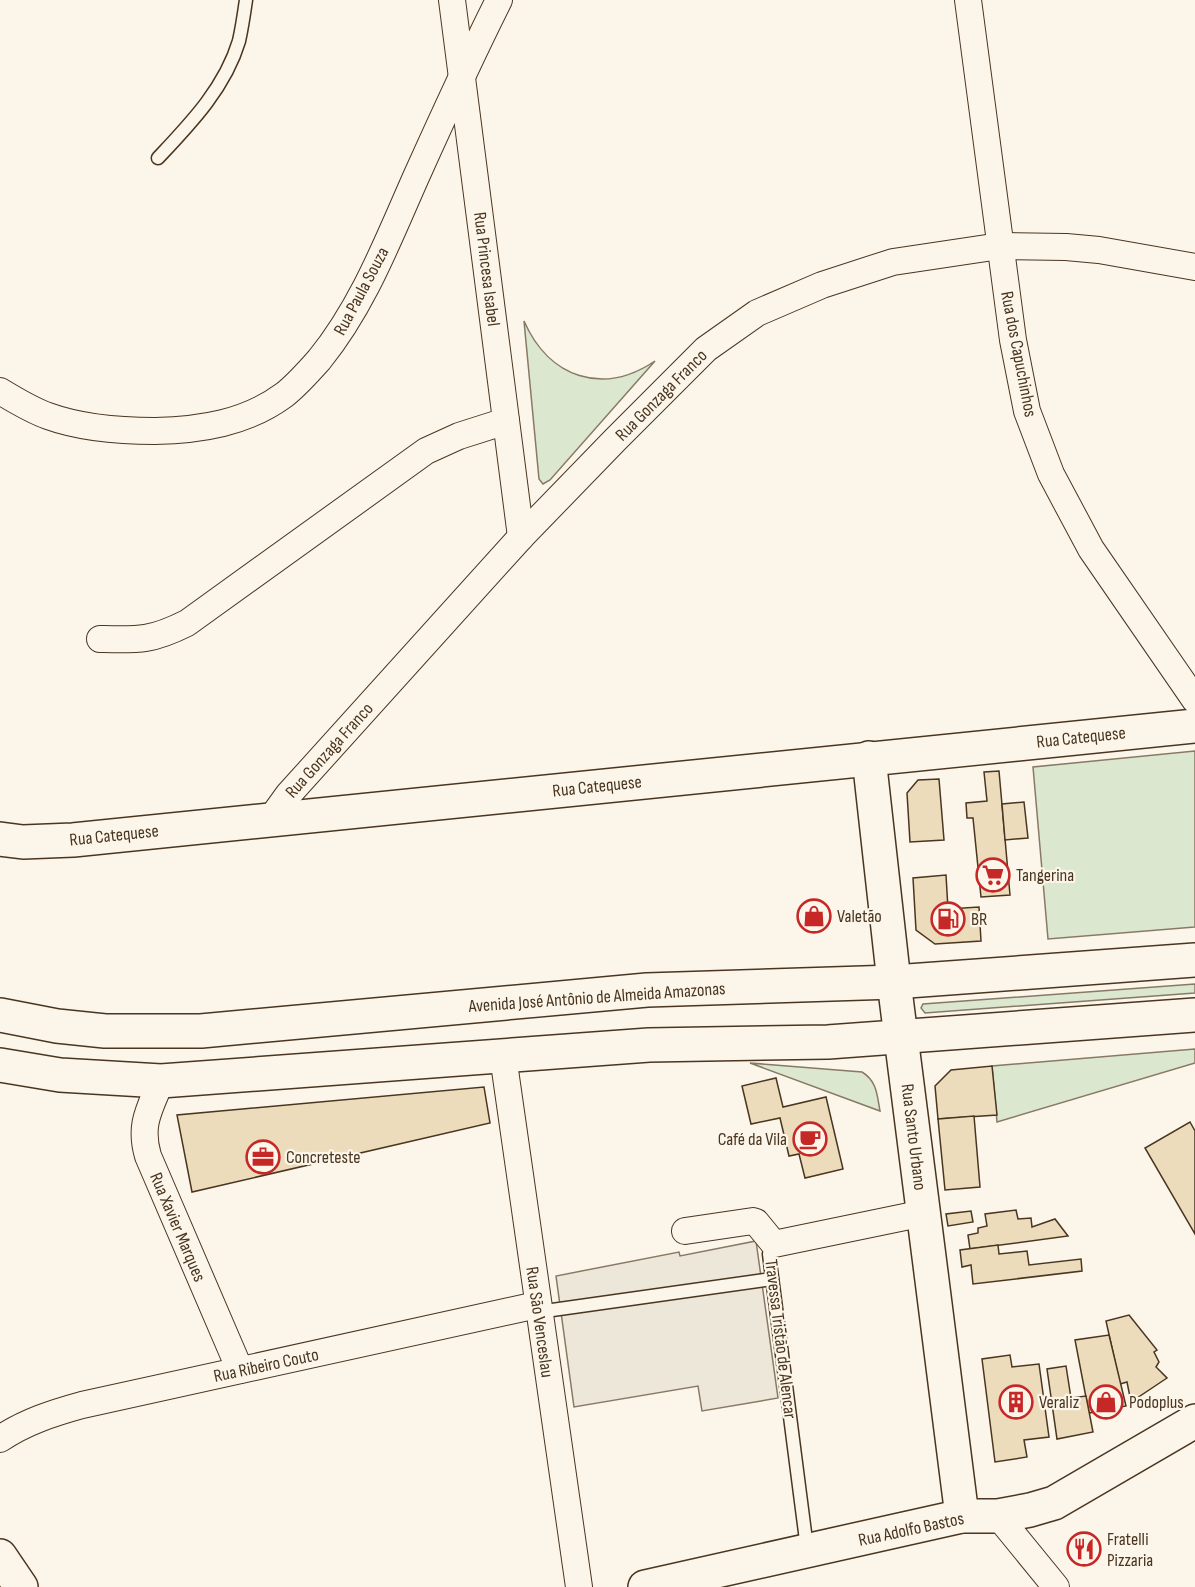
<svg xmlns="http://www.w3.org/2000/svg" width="1195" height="1587" font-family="'Sofia Sans Condensed',sans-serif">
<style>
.green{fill:#dce7d0;stroke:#887966;stroke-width:1.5}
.parking{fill:#ede7d9;stroke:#887966;stroke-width:1.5}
.building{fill:#ecdcbc;stroke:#4a3520;stroke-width:1.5}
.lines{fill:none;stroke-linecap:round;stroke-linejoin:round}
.lane-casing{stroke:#4a3520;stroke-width:15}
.street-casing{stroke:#4a3520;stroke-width:28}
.secondary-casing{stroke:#4a3520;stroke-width:36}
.highway-casing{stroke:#4a3520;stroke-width:36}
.lane{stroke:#fbf6e9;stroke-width:12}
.street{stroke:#fbf6e9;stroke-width:26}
.secondary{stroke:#fbf6e9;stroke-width:33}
.highway{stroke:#fbf6e9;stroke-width:33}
.labels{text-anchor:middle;stroke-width:4.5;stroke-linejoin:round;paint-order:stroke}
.street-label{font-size:18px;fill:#4a3520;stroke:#fbf6e9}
.poi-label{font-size:18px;fill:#4a3520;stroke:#fbf6e9;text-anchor:start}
</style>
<rect width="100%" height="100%" fill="#fbf6e9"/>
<g class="green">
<path d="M524 321C549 378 603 396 655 361L550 480 543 484 539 479Z"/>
<polygon points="1195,751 1195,927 1048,939 1033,767"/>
<polygon points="1195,984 1195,993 925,1013 921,1008 923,1004"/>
<polygon points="1195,1049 1195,1063 997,1122 992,1066"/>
<path d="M750 1063 862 1072C877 1081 877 1095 880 1111Z"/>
</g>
<polygon class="parking" points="756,1241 778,1398 702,1411 698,1386 574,1407 556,1276 679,1252 680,1256"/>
<g class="building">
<polygon points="999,771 1010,895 981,897 973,818 967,818 966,803 987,801 984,772"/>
<polygon points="939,779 944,840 910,842 907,793 918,780"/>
<polygon points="1024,802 1028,838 1005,840 1002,804"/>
<polygon points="946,875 948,909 979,907 981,941 935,944 916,930 913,878"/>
<polygon points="992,1066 997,1115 938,1119 935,1086 951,1070"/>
<polygon points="776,1078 783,1107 826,1097 843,1169 805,1178 799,1154 789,1156 780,1118 751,1124 742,1086"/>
<polygon points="484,1087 490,1123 192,1192 177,1115"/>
<polygon points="974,1116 980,1187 945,1190 938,1119"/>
<polygon points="1190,1122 1195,1131 1195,1234 1145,1148"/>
<polygon points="1016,1210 1018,1219 1031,1218 1032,1227 1055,1219 1068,1236 970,1249 968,1235 978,1233 978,1228 987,1226 985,1214"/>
<polygon points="971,1211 973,1222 948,1226 946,1214"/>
<polygon points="998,1245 999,1254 1027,1251 1029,1265 1081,1259 1082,1271 973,1284 971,1265 962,1267 960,1250"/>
<polygon points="1129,1315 1157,1350 1154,1352 1159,1362 1156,1367 1167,1378 1131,1402 1127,1382 1120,1384 1106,1321"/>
<polygon points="1109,1335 1126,1406 1089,1413 1075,1340"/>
<polygon points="1010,1355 1012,1367 1039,1364 1049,1437 1024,1440 1027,1457 995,1462 982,1359"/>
<polygon points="1066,1366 1071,1398 1086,1396 1093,1432 1057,1439 1047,1369"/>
</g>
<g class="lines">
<defs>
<g id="lane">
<path d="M158 158C190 124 225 88 239 41 242 28 244 14 246 0"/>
<polyline points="774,1244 769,1254 807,1548"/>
<polyline points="538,1312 772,1279"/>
</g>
<g id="street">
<polyline points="452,0 521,537"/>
<polyline points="968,0 1013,340 1027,411 1051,474 1091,549 1195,700"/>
<path d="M0 391C15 400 31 410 48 416 81 428 120 431 155 431 201 430 246 423 284 395 297 385 308 372 319 360 363 306 388 240 416 177 443 117 470 58 499 0"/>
<path d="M100 639C139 640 151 641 187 623L426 451 459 436 506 421"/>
<polyline points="270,820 288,795 521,537 616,439 706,349 757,313 822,285 893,262 1000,246 1066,247 1099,250 1195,267"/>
<polyline points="503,1056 579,1587"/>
<path d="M161 1081C149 1110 139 1125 148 1156L240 1370"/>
<polyline points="685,1231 753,1221 756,1222 774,1244 924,1213"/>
<path d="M0 1439C25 1422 53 1413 82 1405L537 1305"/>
<polyline points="998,1516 1056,1587"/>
</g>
<g id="secondary">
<polyline points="869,758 894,982 962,1516"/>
<polyline points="0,839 23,842 73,840 1195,726"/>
<polyline points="0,1556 21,1587"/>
<polyline points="645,1587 962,1516 998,1516 1030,1510 1054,1503 1195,1421"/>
</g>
<g id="highway">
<polyline points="0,1015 57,1026 105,1031 201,1031 647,990 894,982 1195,960"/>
<polyline points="0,1065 60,1075 161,1081 649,1045 828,1042 1195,1015"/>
</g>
</defs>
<use href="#lane" class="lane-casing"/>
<use href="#street" class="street-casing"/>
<use href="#secondary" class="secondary-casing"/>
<use href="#highway" class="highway-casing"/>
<use href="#lane" class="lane"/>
<use href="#street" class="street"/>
<use href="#secondary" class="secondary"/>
<use href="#highway" class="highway"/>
</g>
<defs>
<symbol id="supermarket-ring" viewBox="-11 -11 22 22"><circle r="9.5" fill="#fbf6e9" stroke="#c62828" stroke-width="1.5"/><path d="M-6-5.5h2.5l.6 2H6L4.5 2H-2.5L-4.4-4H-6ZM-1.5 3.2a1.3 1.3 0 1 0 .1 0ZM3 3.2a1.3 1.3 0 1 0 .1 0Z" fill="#c62828"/></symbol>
<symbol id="shop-ring" viewBox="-11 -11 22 22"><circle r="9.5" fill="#fbf6e9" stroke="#c62828" stroke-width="1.5"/><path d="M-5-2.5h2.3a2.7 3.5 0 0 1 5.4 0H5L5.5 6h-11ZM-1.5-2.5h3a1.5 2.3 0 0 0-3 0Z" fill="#c62828"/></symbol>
<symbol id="fuel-ring" viewBox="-11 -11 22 22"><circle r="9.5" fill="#fbf6e9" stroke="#c62828" stroke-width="1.5"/><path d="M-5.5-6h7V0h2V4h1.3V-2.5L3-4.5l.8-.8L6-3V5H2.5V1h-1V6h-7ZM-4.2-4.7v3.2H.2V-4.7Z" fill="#c62828"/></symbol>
<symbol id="cafe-ring" viewBox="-11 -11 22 22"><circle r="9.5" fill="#fbf6e9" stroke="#c62828" stroke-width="1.5"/><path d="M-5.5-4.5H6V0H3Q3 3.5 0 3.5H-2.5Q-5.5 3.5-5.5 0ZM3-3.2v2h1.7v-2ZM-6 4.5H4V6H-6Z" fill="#c62828"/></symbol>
<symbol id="office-ring" viewBox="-11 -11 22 22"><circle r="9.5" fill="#fbf6e9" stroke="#c62828" stroke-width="1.5"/><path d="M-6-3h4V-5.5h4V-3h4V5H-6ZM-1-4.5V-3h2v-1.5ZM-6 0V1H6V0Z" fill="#c62828"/></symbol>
<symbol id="building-ring" viewBox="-11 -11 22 22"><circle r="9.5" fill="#fbf6e9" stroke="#c62828" stroke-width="1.5"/><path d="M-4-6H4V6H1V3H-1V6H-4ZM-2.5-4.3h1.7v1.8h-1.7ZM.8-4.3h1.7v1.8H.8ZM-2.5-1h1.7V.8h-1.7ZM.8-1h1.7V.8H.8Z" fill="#c62828"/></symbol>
<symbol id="restaurant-ring" viewBox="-11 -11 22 22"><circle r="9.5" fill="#fbf6e9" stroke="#c62828" stroke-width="1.5"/><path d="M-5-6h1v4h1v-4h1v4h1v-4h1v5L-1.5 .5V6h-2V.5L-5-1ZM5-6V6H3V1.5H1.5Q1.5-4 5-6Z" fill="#c62828"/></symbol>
</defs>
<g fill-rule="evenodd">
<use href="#supermarket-ring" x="974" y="856" width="38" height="38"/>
<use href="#shop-ring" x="795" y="897" width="38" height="38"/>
<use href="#fuel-ring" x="929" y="900" width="38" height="38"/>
<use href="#cafe-ring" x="791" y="1120" width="38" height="38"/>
<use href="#office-ring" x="244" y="1138" width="38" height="38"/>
<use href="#building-ring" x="997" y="1383" width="38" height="38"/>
<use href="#shop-ring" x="1087" y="1383" width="38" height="38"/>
<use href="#restaurant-ring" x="1065" y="1530" width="38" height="38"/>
</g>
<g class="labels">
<g class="street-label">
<text transform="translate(487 269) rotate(83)" y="6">Rua Princesa Isabel</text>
<text transform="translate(361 291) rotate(-62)" y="6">Rua Paula Souza</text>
<text transform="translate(1019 354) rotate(79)" y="6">Rua dos Capuchinhos</text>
<text transform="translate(661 395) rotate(-45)" y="6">Rua Gonzaga Franco</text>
<text transform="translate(1081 737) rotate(-6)" y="6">Rua Catequese</text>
<text transform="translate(329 750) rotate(-48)" y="6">Rua Gonzaga Franco</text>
<text transform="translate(597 786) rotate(-6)" y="6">Rua Catequese</text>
<text transform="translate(114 835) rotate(-6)" y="6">Rua Catequese</text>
<text transform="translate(597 997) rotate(-4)" y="6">Avenida José Antônio de Almeida Amazonas</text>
<text transform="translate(914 1137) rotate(83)" y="6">Rua Santo Urbano</text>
<text transform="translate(178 1227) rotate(67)" y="6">Rua Xavier Marques</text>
<text transform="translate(540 1322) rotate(82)" y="6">Rua São Venceslau</text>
<text transform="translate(781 1339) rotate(83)" y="6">Travessa Tristão de Alencar</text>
<text transform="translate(266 1365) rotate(-12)" y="6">Rua Ribeiro Couto</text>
<text transform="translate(911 1529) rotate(-12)" y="6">Rua Adolfo Bastos</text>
</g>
<g class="poi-label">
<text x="1016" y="881">Tangerina</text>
<text x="837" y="922">Valetão</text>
<text x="971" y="925">BR</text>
<text x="787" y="1145" text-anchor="end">Café da Vila</text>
<text x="286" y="1163">Concreteste</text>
<text x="1039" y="1408">Veraliz</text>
<text x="1129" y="1408">Podoplus</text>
<text x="1107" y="1545">Fratelli<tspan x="1107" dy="21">Pizzaria</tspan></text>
</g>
</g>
</svg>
